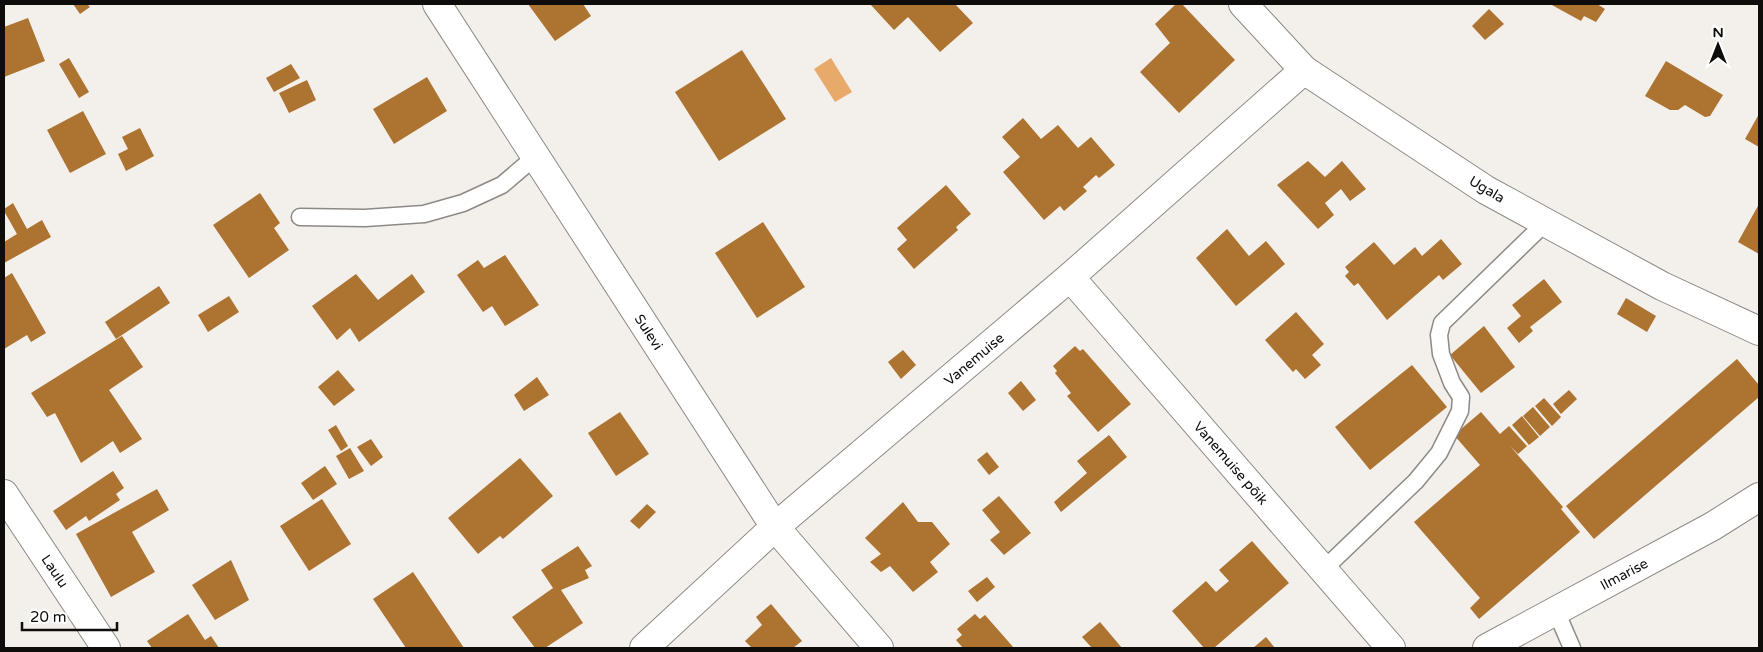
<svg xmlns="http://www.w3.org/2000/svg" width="1763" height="652" font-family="'Varela Round',sans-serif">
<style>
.water{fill:#e7aa6a}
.building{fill:#ac7331}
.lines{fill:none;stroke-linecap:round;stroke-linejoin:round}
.service-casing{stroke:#8d8985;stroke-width:19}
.minor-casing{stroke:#8d8985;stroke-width:30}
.service{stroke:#fff;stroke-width:16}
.minor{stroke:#fff;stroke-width:28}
.labels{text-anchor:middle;stroke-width:4;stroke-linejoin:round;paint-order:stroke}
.street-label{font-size:14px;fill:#0e0d0b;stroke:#fff}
</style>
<rect width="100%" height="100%" fill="#f3efeb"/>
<polygon class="water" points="831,58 852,92 835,102 814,69"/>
<g class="building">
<polygon points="73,4 87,4 90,7 80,14"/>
<polygon points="528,4 583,4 591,16 555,41"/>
<polygon points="870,4 955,4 973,23 940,52 908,17 894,30"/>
<polygon points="1176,4 1182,4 1235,60 1179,113 1140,72 1170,43 1155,24"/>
<polygon points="1550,4 1597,4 1605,9 1596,22 1584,16 1581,21"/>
<polygon points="1489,9 1504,24 1485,40 1472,26"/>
<polygon points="28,18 45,61 4,77 4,27"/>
<polygon points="742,50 786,119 719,161 675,92"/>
<polygon points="69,58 89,92 79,98 59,64"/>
<polygon points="1666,61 1723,95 1710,116 1705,117 1685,105 1678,110 1670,110 1645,96"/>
<polygon points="291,64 300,78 274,92 266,78"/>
<polygon points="427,77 447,111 394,144 373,109"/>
<polygon points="307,80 316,100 289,113 279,93"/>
<polygon points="83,111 106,154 70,173 47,130"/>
<polygon points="1759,114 1759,147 1745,139"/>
<polygon points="1023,118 1041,139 1058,125 1078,148 1091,137 1115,165 1099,178 1096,175 1083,187 1087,191 1064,211 1060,206 1044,220 1003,172 1020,157 1002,137"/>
<polygon points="140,128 154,156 126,171 118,154 128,149 122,137"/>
<polygon points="1308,161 1325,177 1342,161 1366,189 1350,201 1341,189 1325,203 1334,215 1318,229 1277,185"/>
<polygon points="946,185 971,214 956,227 958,230 914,269 897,249 907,240 897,228"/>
<polygon points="260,193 280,223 274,228 289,250 249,278 213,225"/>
<polygon points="13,203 27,229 42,220 51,237 4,263 4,242 17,234 4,211 4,209"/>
<polygon points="1759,204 1759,254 1738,242"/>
<polygon points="763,222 805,287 757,318 715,253"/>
<polygon points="1227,229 1249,256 1266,241 1285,264 1236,306 1196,258"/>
<polygon points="1441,239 1462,264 1443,280 1439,275 1387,320 1358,283 1354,286 1345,276 1349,272 1345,267 1374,242 1394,265 1415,247 1422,256"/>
<polygon points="505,255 539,305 505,326 492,306 483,312 457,275 478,260 484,268"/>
<polygon points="12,273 46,333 31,342 27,335 4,349 4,278"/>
<polygon points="356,274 378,300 412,274 425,292 359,342 350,328 337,340 312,306"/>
<polygon points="1544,279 1562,302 1530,327 1533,331 1519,343 1507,328 1521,316 1512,305"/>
<polygon points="159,286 170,303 116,339 105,322"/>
<polygon points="229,296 239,312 208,332 198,315"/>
<polygon points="1626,298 1656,316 1647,332 1617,314"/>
<polygon points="1296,312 1324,344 1312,355 1321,365 1305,379 1296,369 1293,372 1265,340"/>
<polygon points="1484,326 1515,367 1481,393 1450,355"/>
<polygon points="122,336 143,367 109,390 142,439 120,453 113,441 81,463 55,413 47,417 31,393"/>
<polygon points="1075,346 1080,351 1083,349 1131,404 1098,432 1067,396 1071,393 1055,373 1057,371 1053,366"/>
<polygon points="903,350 916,365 901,379 888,362"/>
<polygon points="1737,359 1759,385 1759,397 1594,539 1566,506"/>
<polygon points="1412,365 1447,407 1370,470 1335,427"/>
<polygon points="338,370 355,390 334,406 318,387"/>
<polygon points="537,377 549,395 524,411 514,395"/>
<polygon points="1021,381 1036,400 1023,411 1008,393"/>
<polygon points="1569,390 1577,399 1561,414 1553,404"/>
<polygon points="1544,398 1561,417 1552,426 1535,406"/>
<polygon points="1533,407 1550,427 1540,436 1523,416"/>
<polygon points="620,412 649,454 616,476 588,433"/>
<polygon points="1481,412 1500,434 1509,426 1527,446 1518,454 1510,446 1563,507 1561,509 1580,532 1479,619 1470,608 1480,598 1414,522 1480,465 1454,435"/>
<polygon points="1522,416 1539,437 1529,445 1512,425"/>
<polygon points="336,425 348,446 341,451 328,430"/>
<polygon points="1109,435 1127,457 1061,512 1054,502 1087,473 1077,461"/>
<polygon points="371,439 383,457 371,466 357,447"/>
<polygon points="350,448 364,471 349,479 336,456"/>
<polygon points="987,452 999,467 989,475 977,460"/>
<polygon points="520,458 553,496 503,539 500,536 478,554 448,518"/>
<polygon points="325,466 337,484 313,500 301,483"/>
<polygon points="113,471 124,488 116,494 120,500 89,521 86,516 66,530 53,511"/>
<polygon points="157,489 169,510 132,532 155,572 111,597 76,534"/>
<polygon points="999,496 1031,533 1004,555 990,540 1000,532 982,510"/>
<polygon points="322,499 351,544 309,571 280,526"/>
<polygon points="903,502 918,522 932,522 950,544 930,562 938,572 913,592 890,566 881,572 870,562 881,554 865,538"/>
<polygon points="647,504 656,512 639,529 630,521"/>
<polygon points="1252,541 1289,583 1214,648 1204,648 1172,611 1206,581 1216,592 1229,581 1219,570"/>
<polygon points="578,546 592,566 585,570 589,578 561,590 583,623 545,648 535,648 512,617 553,588 541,570"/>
<polygon points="231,560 249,600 215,620 192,585"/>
<polygon points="413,572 464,648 406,648 373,599"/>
<polygon points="987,577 995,587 977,602 968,591"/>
<polygon points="771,604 802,641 793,648 752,648 745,641 762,625 756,617"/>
<polygon points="188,614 205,640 211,636 219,648 152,648 147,641"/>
<polygon points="975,614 980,619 985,615 1014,648 963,648 956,640 962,635 957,629"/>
<polygon points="1100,622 1122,648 1092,648 1082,637"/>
<polygon points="1266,637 1275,648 1253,648"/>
</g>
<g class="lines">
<defs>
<g id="service">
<polyline points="300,217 365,218 424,214 463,203 502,185 536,156"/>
<polyline points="1323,570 1416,481 1439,453 1460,411 1461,397 1452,383 1441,354 1439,335 1442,323 1546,222"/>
<polyline points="1556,611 1572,648"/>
</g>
<g id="minor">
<polyline points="437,4 775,527 879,648"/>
<polyline points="1243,4 1304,70 1486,190 1662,286 1759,331"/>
<polyline points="1070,277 1391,648"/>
<polyline points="4,494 106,648"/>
<polyline points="644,648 775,527 1070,277 1304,70"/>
<polyline points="1487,648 1713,526 1759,497"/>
</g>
</defs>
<use href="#service" class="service-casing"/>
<use href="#minor" class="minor-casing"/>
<use href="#service" class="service"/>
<use href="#minor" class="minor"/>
</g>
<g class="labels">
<g class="street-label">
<text transform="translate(1487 189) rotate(31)" y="5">Ugala</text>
<text transform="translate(649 332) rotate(57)" y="5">Sulevi</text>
<text transform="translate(974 359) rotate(-40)" y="5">Vanemuise</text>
<text transform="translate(1231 463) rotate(49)" y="5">Vanemuise põik</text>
<text transform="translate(55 571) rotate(56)" y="5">Laulu</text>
<text transform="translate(1624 574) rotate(-28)" y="5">Ilmarise</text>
</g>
</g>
<rect width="1763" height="652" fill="none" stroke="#0e0d0b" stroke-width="10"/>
<g transform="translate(1718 45)" stroke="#ffffff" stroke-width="4" paint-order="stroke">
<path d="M0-4L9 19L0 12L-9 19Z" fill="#0e0d0b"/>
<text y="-8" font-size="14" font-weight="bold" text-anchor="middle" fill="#0e0d0b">N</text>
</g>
<path d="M22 622v8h95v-8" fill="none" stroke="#0e0d0b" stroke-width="2.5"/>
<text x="30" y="622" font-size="15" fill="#0e0d0b" stroke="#ffffff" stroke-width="4" paint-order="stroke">20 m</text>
</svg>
